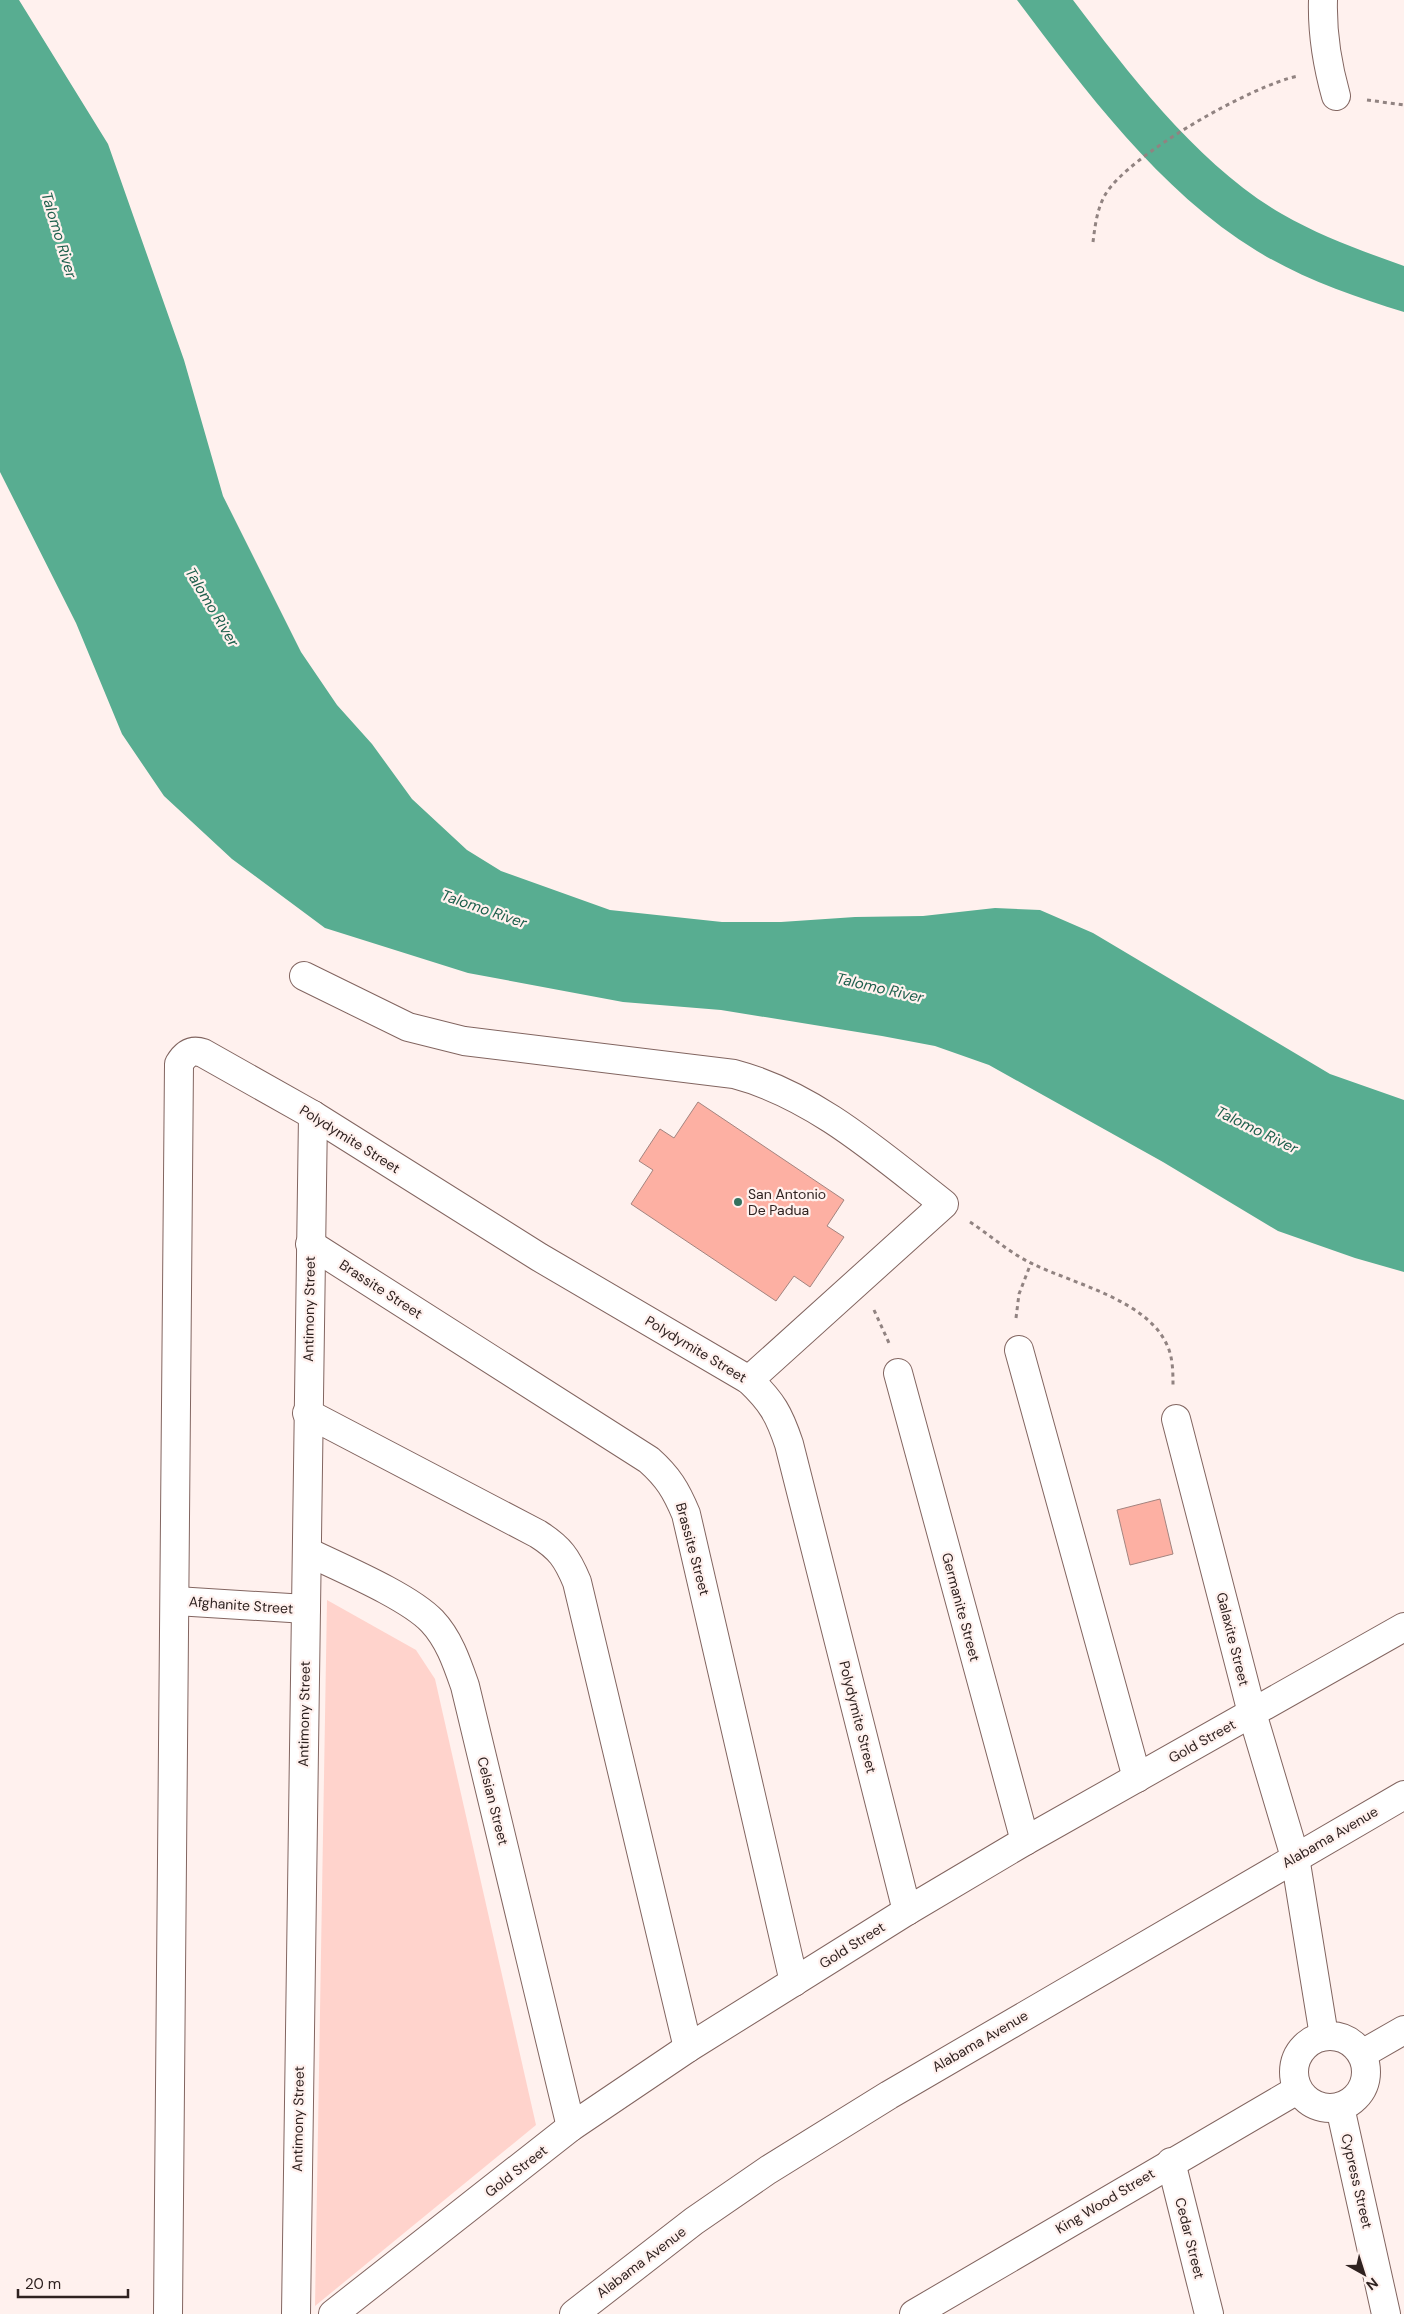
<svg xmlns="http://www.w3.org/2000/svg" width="1404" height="2314" font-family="'DM Sans',sans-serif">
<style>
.green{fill:#ffd3cc}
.water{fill:#58ad91}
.building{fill:#fdb0a3;stroke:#a3847f}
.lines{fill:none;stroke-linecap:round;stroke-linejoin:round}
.minor-casing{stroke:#826560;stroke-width:30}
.path{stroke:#918381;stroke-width:3;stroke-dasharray:4 4;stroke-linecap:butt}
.minor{stroke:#fff;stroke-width:28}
.poi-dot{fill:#34725e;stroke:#fff1ee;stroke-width:2}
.labels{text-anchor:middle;stroke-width:4.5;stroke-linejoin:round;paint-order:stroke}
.street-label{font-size:14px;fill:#2f2220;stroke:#fff1ee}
.poi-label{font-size:14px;fill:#2f2220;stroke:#fff1ee;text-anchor:start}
.water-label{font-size:15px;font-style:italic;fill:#1d5f4c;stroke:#fff1ee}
</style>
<rect width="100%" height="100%" fill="#fff1ee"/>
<polygon class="green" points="327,1600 416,1650 435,1679 536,2125 315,2306"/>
<g class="water">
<polygon points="0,0 19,0 108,144 184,360 223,496 301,652 337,705 372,744 412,799 467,850 501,871 610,910 722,922 781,922 855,917 923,916 995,908 1040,910 1093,933 1330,1074 1404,1100 1404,1272 1355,1258 1278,1231 1163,1162 989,1065 935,1046 882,1036 721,1010 623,1002 468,973 325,928 232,859 164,796 122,734 76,623 0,472"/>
<path d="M1017 0H1073C1129 74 1200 167 1282 214 1320 236 1362 251 1404 266V312C1354 297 1301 278 1257 251 1159 191 1085 90 1017 0Z"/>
</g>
<g class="building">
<polygon points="698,1102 844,1200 827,1226 844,1237 810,1287 794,1276 776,1301 631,1204 653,1170 639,1161 660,1129 674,1138"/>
<polygon points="1160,1499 1173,1554 1130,1565 1117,1510"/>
</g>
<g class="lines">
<defs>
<g id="minor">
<path d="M1323 0C1322 33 1327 64 1336 96"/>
<path d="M304 976 408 1027 464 1041 734 1074C814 1095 880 1154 944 1204L749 1380"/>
<path d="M310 1244 649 1460C668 1477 676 1490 686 1514L794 1982"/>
<polyline points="1019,1350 1137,1778"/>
<polyline points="898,1373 1025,1841"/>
<path d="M307 1413 538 1534C560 1548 567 1558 577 1582L688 2048"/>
<polyline points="1176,1419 1252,1713 1295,1857 1324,2036"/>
<path d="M308 1552C341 1568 408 1596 432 1621 449 1639 457 1663 465 1686L571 2127"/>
<polyline points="176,1601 306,1609"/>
<circle cx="1330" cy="2072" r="36"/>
<polyline points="1362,2054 1404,2030"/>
<polyline points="1340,2107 1386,2314"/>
<polyline points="1171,2162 1209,2314"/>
<path d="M168 2314 179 1064C185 1054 191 1049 203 1053L313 1115 539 1257 749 1380C772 1402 779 1414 789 1444L907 1911"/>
<polyline points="296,2314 313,1115"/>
<polyline points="333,2314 571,2127 688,2048 907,1911 1025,1841 1404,1627"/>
<polyline points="574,2314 694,2221 768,2170 889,2095 1404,1795"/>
<polyline points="914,2314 1297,2090"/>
</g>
</defs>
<use href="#minor" class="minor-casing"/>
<g class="path">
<polyline points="1367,100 1404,105"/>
<path d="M1093 242C1095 226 1097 209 1105 195 1128 155 1253 85 1298 76"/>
<path d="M970 1222C990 1235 1011 1254 1033 1264 1074 1284 1147 1300 1167 1345 1173 1357 1173 1373 1173 1386"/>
<polyline points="874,1310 889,1343"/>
<polyline points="1016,1318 1019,1294 1031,1263"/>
</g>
<use href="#minor" class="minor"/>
</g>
<circle class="poi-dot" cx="738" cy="1202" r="5"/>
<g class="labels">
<g class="street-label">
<text transform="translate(350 1139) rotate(32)" y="5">Polydymite Street</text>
<text transform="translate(381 1289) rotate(33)" y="5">Brassite Street</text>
<text transform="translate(309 1309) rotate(-89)" y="5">Antimony Street</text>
<text transform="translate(696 1349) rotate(31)" y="5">Polydymite Street</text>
<text transform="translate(693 1549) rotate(75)" y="5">Brassite Street</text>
<text transform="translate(241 1605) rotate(4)" y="5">Afghanite Street</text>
<text transform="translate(961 1607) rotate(75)" y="5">Germanite Street</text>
<text transform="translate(1233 1639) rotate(76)" y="5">Galaxite Street</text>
<text transform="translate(304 1714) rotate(-89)" y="5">Antimony Street</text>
<text transform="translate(858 1717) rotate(76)" y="5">Polydymite Street</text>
<text transform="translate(1202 1741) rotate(-29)" y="5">Gold Street</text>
<text transform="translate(493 1801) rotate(76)" y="5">Celsian Street</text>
<text transform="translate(1330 1837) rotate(-30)" y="5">Alabama Avenue</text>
<text transform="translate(852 1945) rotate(-32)" y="5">Gold Street</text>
<text transform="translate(980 2041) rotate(-30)" y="5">Alabama Avenue</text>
<text transform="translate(298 2119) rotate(-89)" y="5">Antimony Street</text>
<text transform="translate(516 2171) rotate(-38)" y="5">Gold Street</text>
<text transform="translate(1357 2181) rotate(77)" y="5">Cypress Street</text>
<text transform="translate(1105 2201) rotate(-31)" y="5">King Wood Street</text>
<text transform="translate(1190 2238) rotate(76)" y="5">Cedar Street</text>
<text transform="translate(641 2262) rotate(-37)" y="5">Alabama Avenue</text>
</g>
<g class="poi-label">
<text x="748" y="1199">San Antonio<tspan x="748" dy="16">De Padua</tspan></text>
</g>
<g class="water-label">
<text transform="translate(59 235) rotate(73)" y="5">Talomo River</text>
<text transform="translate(212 607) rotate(59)" y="5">Talomo River</text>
<text transform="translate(484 909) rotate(19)" y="5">Talomo River</text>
<text transform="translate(880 988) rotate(13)" y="5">Talomo River</text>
<text transform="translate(1257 1130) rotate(26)" y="5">Talomo River</text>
</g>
</g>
<g transform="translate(1364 2274) rotate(141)" stroke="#fff1ee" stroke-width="4" paint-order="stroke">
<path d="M0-4L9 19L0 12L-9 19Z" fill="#2f2220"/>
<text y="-8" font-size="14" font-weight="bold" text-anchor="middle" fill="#2f2220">N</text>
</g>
<path d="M18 2289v8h110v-8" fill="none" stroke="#2f2220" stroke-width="2.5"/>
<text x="25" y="2289" font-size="15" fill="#2f2220" stroke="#fff1ee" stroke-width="4" paint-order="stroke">20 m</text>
</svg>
